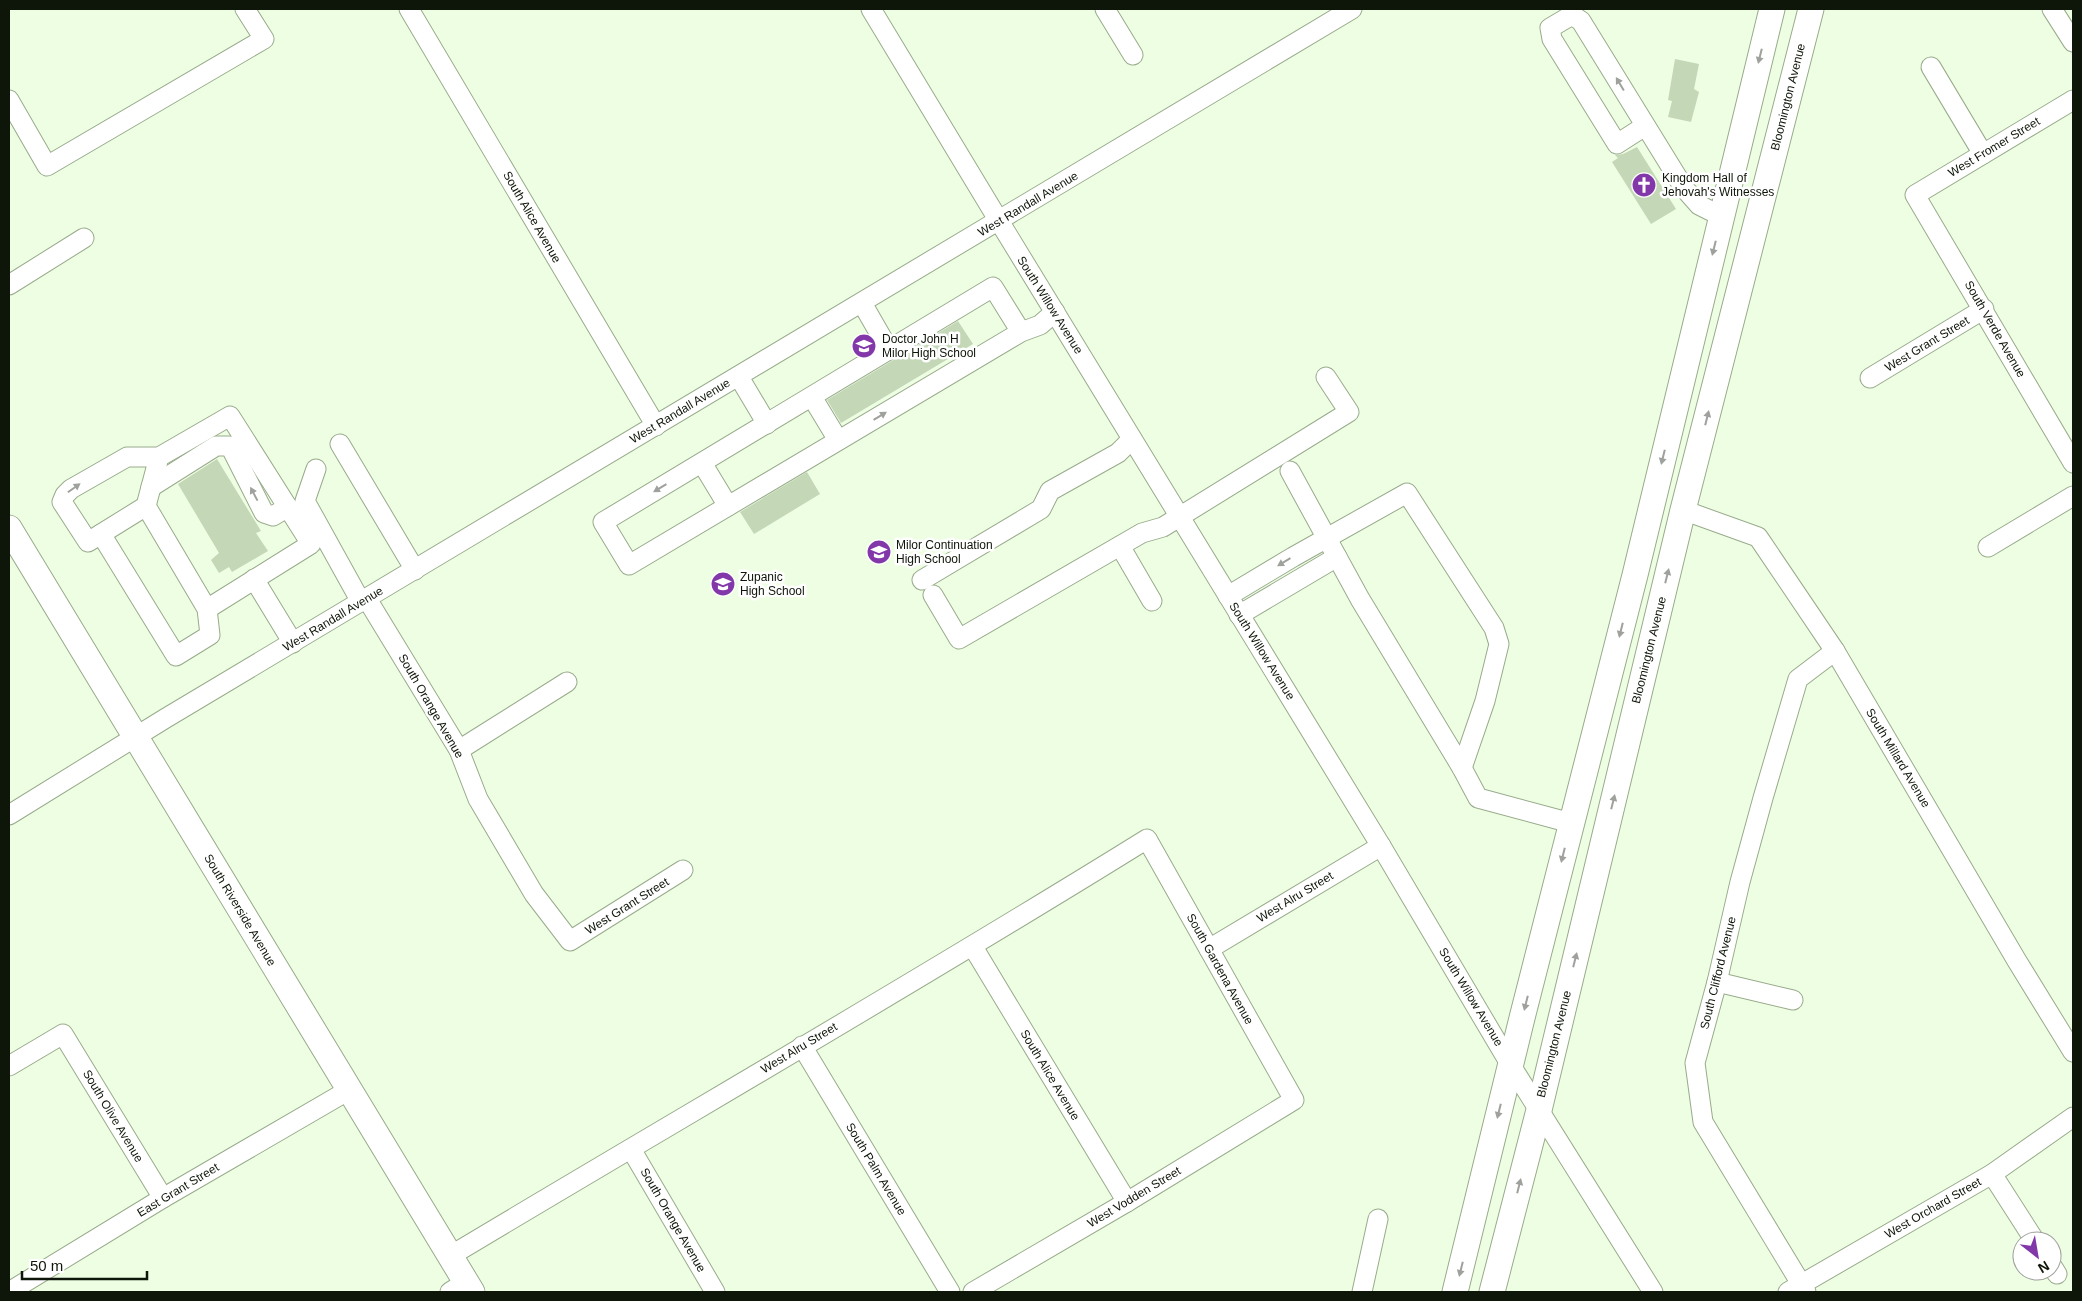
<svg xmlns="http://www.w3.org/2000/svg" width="2082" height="1301" font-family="Helvetica,sans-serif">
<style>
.building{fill:#c4d7b7}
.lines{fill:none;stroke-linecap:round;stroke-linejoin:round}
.minor-casing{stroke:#98ab8b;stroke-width:21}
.major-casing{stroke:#98ab8b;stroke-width:27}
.minor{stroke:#fff;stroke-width:19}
.major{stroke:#fff;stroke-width:25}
.oneway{fill:#9fa19d}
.labels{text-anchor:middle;stroke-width:5;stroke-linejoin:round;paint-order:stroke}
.street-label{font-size:12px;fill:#0e1509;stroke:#fff}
.poi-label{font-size:12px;fill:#0e1509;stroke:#fff;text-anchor:start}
</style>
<rect width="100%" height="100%" fill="#eefee3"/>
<g class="building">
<polygon points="1675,59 1699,64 1694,89 1699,92 1691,122 1668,117 1672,101 1668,100"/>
<polygon points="1637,147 1676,209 1651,224 1612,162 1618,158 1615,155 1623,154"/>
<polygon points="958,321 973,344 841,423 827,400"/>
<polygon points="217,459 261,531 256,533 268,551 232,572 229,567 219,573 211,560 219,553 178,484"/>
<polygon points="807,472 820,494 754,534 740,512"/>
</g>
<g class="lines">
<defs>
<g id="minor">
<polyline points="409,9 656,426"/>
<polyline points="871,9 999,221 1381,846 1510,1064 1653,1292"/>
<polyline points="1105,9 1133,55"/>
<polyline points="2052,9 2073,42"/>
<polyline points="1931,67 1983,154"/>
<polyline points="9,100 47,166 264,39 245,9"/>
<polyline points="2073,100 1915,195 2073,463"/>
<polyline points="1645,126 1617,144 1552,39 1550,28 1572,15 1581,21 1684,188 1699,205 1721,216"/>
<polyline points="9,285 84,238"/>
<polyline points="862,303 889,350"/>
<polyline points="1021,332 993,287 603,522 629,565 1021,332 1040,325 1055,312"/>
<polyline points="739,377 767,424"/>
<polyline points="1870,378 1984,309"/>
<polyline points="812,397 838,440"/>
<polyline points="340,444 415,570"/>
<polyline points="159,457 146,506 88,542 62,502 65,495 71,489 127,457 159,457 230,416 311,544 207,609"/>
<polyline points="702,463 728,506"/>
<polyline points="316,469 305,501 361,602"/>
<polyline points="1290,471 1360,599 1462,768 1478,798 1571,823"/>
<polyline points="151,487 216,446 230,446 264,513 273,516 288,507"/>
<polyline points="1683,510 1758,537 1835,651 2017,961 2073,1052"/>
<polyline points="101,534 176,656 210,635 207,609 146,506"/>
<polyline points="1120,546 1152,601"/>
<polyline points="1988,547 2073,496"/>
<polyline points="254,579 293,643"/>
<polyline points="922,580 1041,509 1050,491 1118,453 1132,439"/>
<polyline points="933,595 959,639 1142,533 1163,527 1349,412 1326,377"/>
<polyline points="1228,596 1293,557 1407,493 1494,628 1499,644 1485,701 1462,768"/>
<polyline points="367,599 459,750 478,799 534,894 570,941 683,870"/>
<polyline points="1239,615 1337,557"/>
<polyline points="459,750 567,682"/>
<polyline points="9,815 166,718 1352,9"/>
<polyline points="973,947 1127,1202"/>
<polyline points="1209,949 1381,846"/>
<polyline points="1717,982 1793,1000"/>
<polyline points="802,1046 950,1292"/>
<polyline points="9,1066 63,1034 163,1198"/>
<polyline points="631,1149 715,1292"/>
<polyline points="1992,1174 2035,1241"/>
<path d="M450 1256C682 1117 917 982 1147 839L1294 1100 1127 1202 973 1292"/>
<polyline points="2052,1266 2057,1274"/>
<polyline points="9,1292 163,1198 349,1090"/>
<polyline points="450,1292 466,1282"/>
<polyline points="1362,1292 1378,1219"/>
<polyline points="1788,1292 1992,1174 2073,1117"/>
<polyline points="1806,1292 1703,1122 1695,1063 1717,982 1740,882 1763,798 1798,679 1835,651"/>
</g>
<g id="major">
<polyline points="9,528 472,1292"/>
<polyline points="1455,1292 1522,1018 1635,575 1772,9"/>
<polyline points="1492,1292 1539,1110 1683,510 1811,9"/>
</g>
</defs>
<use href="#minor" class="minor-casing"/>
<use href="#major" class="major-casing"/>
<use href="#minor" class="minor"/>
<use href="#major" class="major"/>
</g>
<defs><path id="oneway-solid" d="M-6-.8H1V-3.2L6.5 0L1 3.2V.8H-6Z" transform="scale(1.25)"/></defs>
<g class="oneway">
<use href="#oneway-solid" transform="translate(1760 56) rotate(104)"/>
<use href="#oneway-solid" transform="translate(1620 84) rotate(-121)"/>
<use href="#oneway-solid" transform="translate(1714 248) rotate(104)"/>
<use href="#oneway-solid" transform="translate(880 416) rotate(-31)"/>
<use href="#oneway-solid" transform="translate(1707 418) rotate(-76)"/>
<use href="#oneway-solid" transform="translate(1663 457) rotate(104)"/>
<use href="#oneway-solid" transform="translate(74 488) rotate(-35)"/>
<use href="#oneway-solid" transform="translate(660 488) rotate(149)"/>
<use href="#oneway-solid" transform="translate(254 494) rotate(-118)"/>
<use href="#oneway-solid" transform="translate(1284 562) rotate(149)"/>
<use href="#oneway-solid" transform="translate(1667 576) rotate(-76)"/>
<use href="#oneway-solid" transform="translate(1621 630) rotate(104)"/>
<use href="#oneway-solid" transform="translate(1613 802) rotate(-76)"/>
<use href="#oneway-solid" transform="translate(1563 855) rotate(104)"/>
<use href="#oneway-solid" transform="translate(1575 960) rotate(-76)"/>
<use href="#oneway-solid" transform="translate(1526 1003) rotate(104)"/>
<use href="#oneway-solid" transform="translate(1499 1111) rotate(104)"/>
<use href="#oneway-solid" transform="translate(1519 1186) rotate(-76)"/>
<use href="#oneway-solid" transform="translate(1461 1269) rotate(104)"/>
</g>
<defs>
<symbol id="church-disc" viewBox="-11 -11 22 22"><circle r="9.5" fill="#8338aa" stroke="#fff"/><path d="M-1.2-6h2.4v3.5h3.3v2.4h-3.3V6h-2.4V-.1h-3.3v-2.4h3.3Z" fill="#fff"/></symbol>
<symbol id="school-disc" viewBox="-11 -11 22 22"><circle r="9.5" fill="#8338aa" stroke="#fff"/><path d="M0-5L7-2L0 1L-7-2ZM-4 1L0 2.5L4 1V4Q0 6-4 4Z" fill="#fff"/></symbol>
</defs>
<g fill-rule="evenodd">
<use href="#church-disc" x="1630" y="171" width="28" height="28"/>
<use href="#school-disc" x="850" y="332" width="28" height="28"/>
<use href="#school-disc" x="865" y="538" width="28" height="28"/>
<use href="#school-disc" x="709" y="570" width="28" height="28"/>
</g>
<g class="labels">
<g class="street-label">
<text transform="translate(1788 97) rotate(-76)" y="4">Bloomington Avenue</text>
<text transform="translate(1994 147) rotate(-31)" y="4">West Fromer Street</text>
<text transform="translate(1028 204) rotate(-31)" y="4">West Randall Avenue</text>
<text transform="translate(532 217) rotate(60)" y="4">South Alice Avenue</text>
<text transform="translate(1050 305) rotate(58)" y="4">South Willow Avenue</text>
<text transform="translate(1995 329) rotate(60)" y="4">South Verde Avenue</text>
<text transform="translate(1927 344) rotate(-31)" y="4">West Grant Street</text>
<text transform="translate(680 411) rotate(-31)" y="4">West Randall Avenue</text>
<text transform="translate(333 619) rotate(-31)" y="4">West Randall Avenue</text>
<text transform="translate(1649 650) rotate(-76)" y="4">Bloomington Avenue</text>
<text transform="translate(1262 651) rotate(58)" y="4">South Willow Avenue</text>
<text transform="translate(431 706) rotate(60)" y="4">South Orange Avenue</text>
<text transform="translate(1898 758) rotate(59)" y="4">South Millard Avenue</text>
<text transform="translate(1295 897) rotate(-31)" y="4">West Alru Street</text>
<text transform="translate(627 906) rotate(-32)" y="4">West Grant Street</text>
<text transform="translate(240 910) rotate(59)" y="4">South Riverside Avenue</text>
<text transform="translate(1220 969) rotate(61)" y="4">South Gardena Avenue</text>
<text transform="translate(1718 973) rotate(-76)" y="4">South Clifford Avenue</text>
<text transform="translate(1471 997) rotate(59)" y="4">South Willow Avenue</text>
<text transform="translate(1554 1044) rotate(-76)" y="4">Bloomington Avenue</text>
<text transform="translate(799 1048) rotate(-31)" y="4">West Alru Street</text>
<text transform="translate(1050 1075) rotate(59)" y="4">South Alice Avenue</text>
<text transform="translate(113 1116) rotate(59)" y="4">South Olive Avenue</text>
<text transform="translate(876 1169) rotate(59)" y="4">South Palm Avenue</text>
<text transform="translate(178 1190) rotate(-31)" y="4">East Grant Street</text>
<text transform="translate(1134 1197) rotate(-31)" y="4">West Vodden Street</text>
<text transform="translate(1933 1208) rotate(-30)" y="4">West Orchard Street</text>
<text transform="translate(673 1220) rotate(60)" y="4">South Orange Avenue</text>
</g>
<g class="poi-label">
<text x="1662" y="182">Kingdom Hall of<tspan x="1662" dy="14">Jehovah's Witnesses</tspan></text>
<text x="882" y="343">Doctor John H<tspan x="882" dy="14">Milor High School</tspan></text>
<text x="896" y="549">Milor Continuation<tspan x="896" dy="14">High School</tspan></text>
<text x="740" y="581">Zupanic<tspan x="740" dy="14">High School</tspan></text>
</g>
</g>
<rect width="2082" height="1301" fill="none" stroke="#0e1509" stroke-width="20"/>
<g transform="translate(2037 1256) rotate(149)"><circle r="24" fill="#ffffff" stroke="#9fa19d"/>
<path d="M0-4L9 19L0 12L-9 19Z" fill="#8338aa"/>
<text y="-8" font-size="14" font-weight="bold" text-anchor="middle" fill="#0e1509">N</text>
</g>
<path d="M22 1271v8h125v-8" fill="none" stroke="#0e1509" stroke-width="2.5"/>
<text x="30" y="1271" font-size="15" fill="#0e1509" stroke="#ffffff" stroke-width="4" paint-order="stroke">50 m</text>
</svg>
